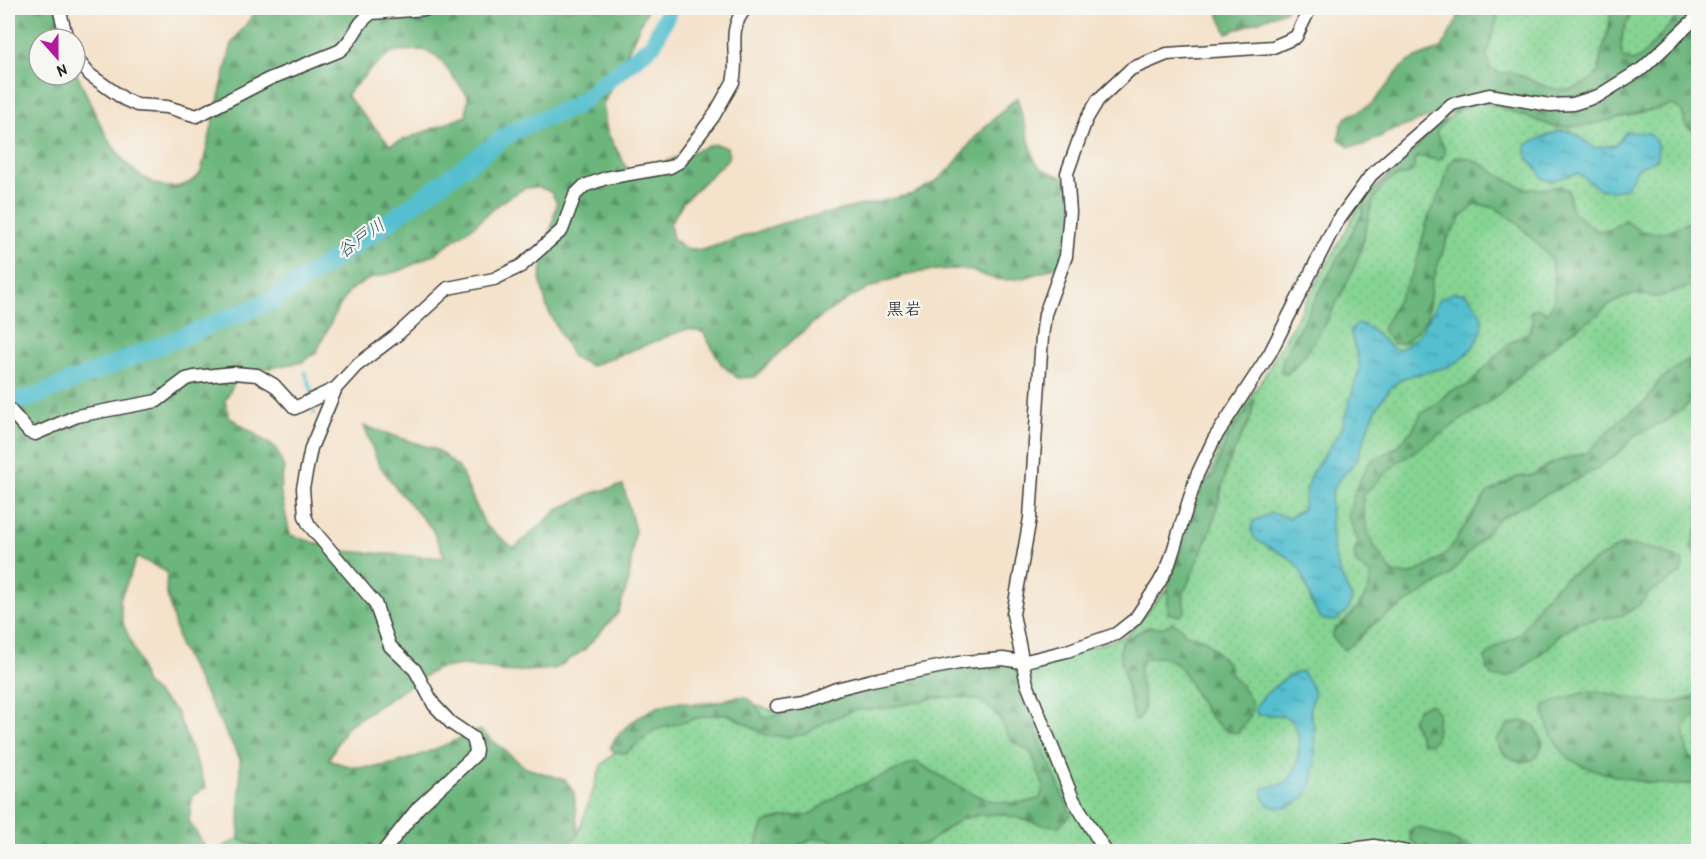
<svg xmlns="http://www.w3.org/2000/svg" width="1706" height="859" font-family="'Patrick Hand','Klee One',sans-serif">
<style>
.grass{fill:url(#grass-dots);stroke:#507858;stroke-width:1.5}
.forest{fill:url(#forest-firs);stroke:#44694c;stroke-width:1.5;fill-rule:evenodd}
.water{fill:url(#water-ripples);stroke:#386e76;stroke-width:1.5}
.lines{fill:none;stroke-linecap:round;stroke-linejoin:round}
.stream{stroke:#54bfcf;stroke-width:3}
.river{stroke:#54bfcf;stroke-width:18}
.street-casing{stroke:#3c3a36;stroke-width:15}
.street{stroke:#fff;stroke-width:12}
.labels{text-anchor:middle;stroke-width:4.5;stroke-linejoin:round;paint-order:stroke}
.water-label{font-size:18px;font-style:italic;fill:#325d64;stroke:#f6f6f2}
.neighbourhood-label{font-size:18px;fill:#1c1c1c;stroke:#f6f6f2}
</style>
<defs>
<pattern id="grass-dots" width="8" height="8" patternUnits="userSpaceOnUse" patternTransform="scale(1.5)"><rect width="8" height="8" fill="#85d493"/><path d="M2 2h.1M6 6h.1" fill="none" stroke="#72b57e" stroke-width="1.8" stroke-linecap="round"/></pattern>
<pattern id="forest-firs" width="22" height="20" patternUnits="userSpaceOnUse" patternTransform="scale(1.5)"><rect width="22" height="20" fill="#6cb67d"/><path d="M5 1l3.5 6h-7zM16 11l3.5 6h-7z" fill="#589366"/></pattern>
<pattern id="water-ripples" width="26" height="14" patternUnits="userSpaceOnUse" patternTransform="scale(1.5)"><rect width="26" height="14" fill="#54bfcf"/><path d="M2 4q2-2 4 0t4 0M15 11q2-2 4 0t4 0" fill="none" stroke="#459aa7"/></pattern>
</defs>
<rect width="100%" height="100%" fill="#f6f6f2"/>
<filter id="ink" filterUnits="userSpaceOnUse"><feTurbulence type="fractalNoise" baseFrequency=".0167" numOctaves="2"/><feDisplacementMap in="SourceGraphic" scale="12" xChannelSelector="R" yChannelSelector="G"/><feConvolveMatrix kernelMatrix="1 2 1 2 8 2 1 2 1" color-interpolation-filters="sRGB"/></filter>
<filter id="wash" filterUnits="userSpaceOnUse"><feTurbulence type="fractalNoise" baseFrequency=".008" numOctaves="4" result="noise"/><feDisplacementMap in="SourceGraphic" scale="24" xChannelSelector="R" yChannelSelector="G"/><feGaussianBlur stdDeviation="1.35" result="paint"/><feColorMatrix in="noise" values="0 0 0 0 0 0 0 0 0 0 0 0 0 0 0 0 0 1.4 0 .05"/><feComposite in="paint" operator="in"/></filter>
<g filter="url(#wash)">
<rect width="100%" height="100%" fill="#f4e2ca"/>
<g class="grass">
<polygon points="1495,8 1698,8 1698,851 559,852 578,835 601,766 641,727 691,704 739,700 774,711 802,709 864,687 973,665 1017,672 1127,635 1169,587 1224,436 1263,378 1364,198 1462,106 1488,67 1480,57"/>
<polygon points="239,839 260,848 262,851 212,852"/>
</g>
<g class="forest">
<path d="M8 8H57L62 39H39V75H75V70C88 95 98 126 115 149 134 177 173 205 201 172L232 43 258 8H648L603 105 607 132 628 170 636 172 714 144 727 147 729 158 683 202 670 224 673 239 685 248 703 250 783 223 913 194 935 182 951 168 977 135 1017 97 1035 161 1042 169 1065 178 1075 199 1074 258C1049 269 1024 283 996 279 984 277 972 269 960 269 873 268 812 317 755 377L738 378 722 365 703 332 687 329 591 366 572 357 547 308 540 278 557 203 551 192 538 187 525 188 501 202 475 225 434 254 402 270 369 279 350 290 337 310 316 353 302 362 252 371 236 380 225 401 229 417 276 448 284 468 280 489 290 535 342 551 445 558 432 529 395 487 378 463 364 426 437 450 459 468 485 525 514 548 559 509 593 493 623 485 635 530 629 580 618 613 584 650 555 669 508 672 463 665 436 669 347 726 329 759C375 784 436 747 480 730L526 768 565 780 574 792 578 835 559 852H262L260 847 239 839 240 759 180 647 166 590 167 572 137 557 120 600 123 623 139 661 144 682 176 711 206 787 192 796 189 821 208 851H8ZM423 50 437 56 468 96 466 116 390 145 346 95 372 68 395 51Z"/>
<polygon points="1219,8 1287,8 1285,11 1227,33 1219,16"/>
<path d="M1456 8H1500L1487 54 1489 67C1492 69 1497 72 1501 73 1507 74 1510 71 1515 73 1550 88 1567 103 1599 72 1598 51 1612 33 1610 14L1615 8H1634C1626 22 1617 41 1623 58L1633 61 1641 57 1685 8H1698V134L1686 126 1682 112 1673 105 1584 126 1555 127 1482 101 1448 114 1436 133 1444 147V156L1439 160 1418 156 1414 161V170L1407 175C1393 175 1382 186 1375 198 1367 213 1366 235 1360 252 1351 279 1309 360 1286 374L1281 372 1283 358 1362 214 1364 202 1426 137 1438 120 1432 116 1389 132 1365 145 1349 147 1339 139C1341 110 1353 118 1371 104 1383 94 1391 78 1402 67 1413 57 1428 53 1441 49L1458 18Z"/>
<path d="M1457 156C1498 161 1506 200 1560 186L1568 190 1572 211 1595 230H1609L1625 220C1630 224 1636 229 1642 231 1657 238 1685 225 1698 217V284L1657 297 1633 294 1610 304 1592 319 1566 335 1493 399 1397 463 1363 495C1362 528 1373 548 1393 573L1409 575 1429 566 1447 553 1487 493 1517 477 1533 475 1552 463 1588 452 1621 419 1647 400 1659 381 1684 362 1698 356V397L1668 420 1635 435 1621 451 1595 470 1499 518 1449 576 1372 625 1356 642 1344 650 1332 637 1334 630C1351 617 1370 598 1371 575L1356 563 1354 554 1358 541 1348 516 1356 488 1369 463 1397 447 1413 429 1421 413 1437 404 1449 391 1467 386 1509 343 1529 332 1533 322 1530 312 1538 308 1546 313 1553 305 1555 280 1550 257 1518 224 1496 208 1476 204 1462 217 1447 239 1432 282 1427 319 1406 342 1393 344 1382 330 1415 268 1428 218 1443 187 1449 164Z"/>
<polygon points="1254,399 1252,415 1227,467 1212,527 1183,595 1185,612 1180,616 1168,613 1168,585 1202,486 1213,476 1228,437"/>
<polygon points="1698,525 1698,555 1691,547"/>
<path d="M1621 545C1647 547 1660 549 1683 561L1681 573 1649 593 1639 605 1624 615 1580 622 1563 631 1549 647 1516 674 1507 677H1494L1487 670 1485 658 1496 647 1520 634 1543 599 1565 578Z"/>
<path d="M1172 623 1179 626 1186 634 1204 639 1228 664 1230 673 1247 693 1252 705 1251 715 1238 733C1225 736 1206 713 1200 702 1184 677 1180 648 1142 660 1133 683 1153 697 1139 719L1134 721 1120 655 1122 641 1148 627H1164Z"/>
<path d="M973 665H1010L1017 672 1040 741 1071 815 1059 826 1043 825 1003 814 980 815 961 819 926 844 884 851H847L830 839H812L791 851H754L764 823 783 817 809 815 843 792 916 762C959 784 987 814 1039 799L1044 787 1031 752 1011 741 999 717 982 701 961 697 935 698 887 708 855 710 827 721 806 734 789 737 766 735 728 714 705 716 655 730 626 753 615 752 610 748C619 727 653 704 677 702 686 701 695 707 704 706 731 701 747 683 763 717L767 718 864 687Z"/>
<path d="M1589 691C1625 692 1666 715 1698 694V716L1692 718 1684 728 1688 755 1698 763V782C1679 792 1586 774 1569 758 1556 747 1543 722 1544 705Z"/>
<polygon points="1430,704 1438,712 1436,738 1430,744 1422,743 1412,719 1419,708"/>
<path d="M1523 721 1535 726 1543 744C1541 748 1539 754 1536 757 1521 769 1500 755 1496 740L1508 725Z"/>
<polygon points="1419,827 1481,851 1428,851 1411,841 1409,833 1413,828"/>
</g>
<g class="water">
<path d="M1561 130 1572 131 1594 148 1616 145 1626 132 1649 133C1658 142 1660 147 1656 159L1638 168 1626 188 1613 191 1599 189 1578 173 1551 181 1542 178C1537 164 1521 159 1527 144Z"/>
<path d="M1453 293H1465C1478 306 1488 318 1479 337 1455 384 1416 362 1392 387 1375 404 1367 431 1360 452 1355 467 1343 473 1335 485 1327 499 1332 551 1338 566 1341 578 1348 588 1352 600L1348 610 1336 621 1323 620C1308 606 1310 588 1300 570 1290 553 1270 550 1255 539L1251 530 1253 521 1272 513 1289 518 1302 510 1310 476 1341 430 1360 367 1350 330 1358 324C1375 326 1382 345 1398 350 1425 337 1425 319 1441 298Z"/>
<path d="M1301 671C1306 677 1314 687 1314 695 1314 700 1310 704 1310 709 1310 717 1315 724 1315 731 1315 749 1317 776 1308 792 1298 810 1260 817 1263 788 1272 786 1282 786 1289 779 1301 766 1304 726 1286 717 1278 713 1267 716 1258 715L1255 710C1258 697 1288 674 1301 671Z"/>
</g>
<g class="lines">
<g class="stream">
<polyline points="305,372 313,395"/>
<polyline points="314,401 314,414"/>
</g>
<polyline class="river" points="8,398 25,400 273,300 386,224 513,131 575,106 653,44 670,8"/>
</g>
</g>
<g filter="url(#ink)">
<g class="lines">
<defs>
<g id="street">
<polyline points="59,8 67,39"/>
<path d="M75 57 90 75 124 99 137 105 167 107 197 116 269 79 339 51C354 41 356 22 372 13L438 8"/>
<polyline points="8,408 29,432 35,434 77,416 157,401 186,379 194,377 234,373 257,375 274,385 295,408 336,388"/>
<polyline points="777,706 804,702 836,689 872,680 964,662 1003,659 1022,662 1067,651 1116,634 1135,619 1159,583 1169,564 1197,475 1214,439 1270,353 1335,225 1371,175 1452,104 1489,95 1550,105 1573,104 1598,96 1643,68 1698,16"/>
<path d="M383 852 418 808 475 755 476 750 473 738 451 723 434 705 415 670 390 646 375 603 309 525 305 516 303 488 311 448 336 388 356 366 398 334 448 288 494 279 521 266 562 230 575 195 584 186 606 178 670 167 679 162 713 117 733 82C740 56 725 30 746 8"/>
<polyline points="1106,852 1073,799 1027,684 1013,614 1030,518 1042,337 1045,314 1066,256 1070,212 1067,173 1086,120 1098,100 1131,69 1167,54 1273,47 1296,37 1310,8"/>
<polyline points="1330,852 1374,846 1407,852"/>
</g>
</defs>
<use href="#street" class="street-casing"/>
<use href="#street" class="street"/>
</g>
</g>
<g class="labels">
<g class="water-label">
<text transform="translate(361 238) rotate(-35)" y="6">谷戸川</text>
</g>
<g class="neighbourhood-label">
<text x="904" y="315">黒岩</text>
</g>
</g>
<rect width="1706" height="859" fill="none" stroke="#f6f6f2" stroke-width="30"/>
<g transform="translate(57 57) rotate(159)"><circle r="28" fill="#f6f6f2" stroke="#9f9f9c" stroke-width="1.5"/>
<path d="M0-4.5L10 22L0 15L-10 22Z" fill="#b5179e"/>
<text y="-9" font-size="16" font-weight="bold" text-anchor="middle" fill="#1c1c1c">N</text>
</g>
</svg>
